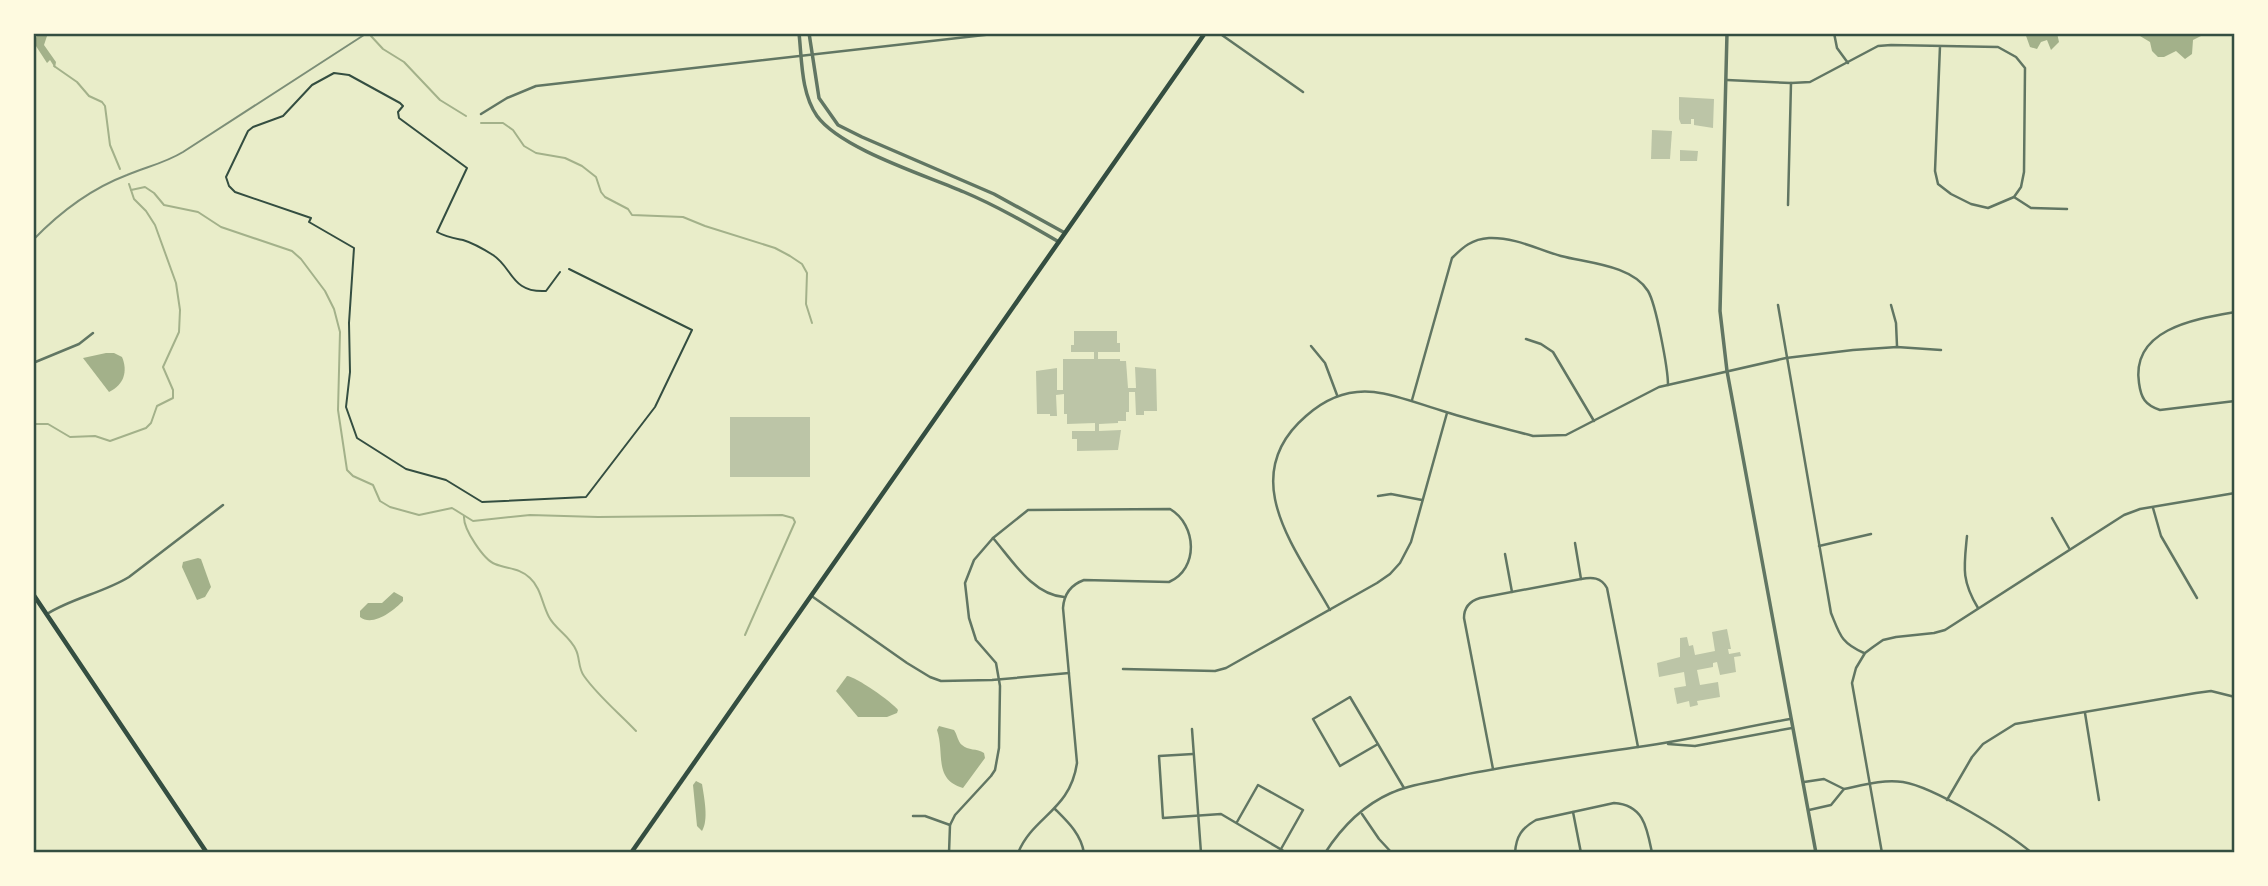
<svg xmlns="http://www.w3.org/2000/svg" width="2268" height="886" font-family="Manrope,sans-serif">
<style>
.water{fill:#a3b18a}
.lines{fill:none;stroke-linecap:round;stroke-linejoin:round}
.stream{stroke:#a3b18a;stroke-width:2}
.building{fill:#bcc5a7}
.path{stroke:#344e41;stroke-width:2}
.minor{stroke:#617663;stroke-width:2.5}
.tertiary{stroke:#617663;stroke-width:3.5}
.secondary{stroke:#344e41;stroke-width:4.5}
.rail{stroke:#7c8e77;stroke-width:2}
.neatline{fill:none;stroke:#344e41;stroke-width:2.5}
</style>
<rect width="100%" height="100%" fill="#e9edc9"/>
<g class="water">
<polygon points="38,33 48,33 44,45 56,62 55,68 50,60 47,63 34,43"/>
<polygon points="2025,33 2057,33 2059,42 2051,50 2047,40 2041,42 2037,49 2030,47"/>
<polygon points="2121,33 2205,33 2205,34 2193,40 2192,54 2185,59 2176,51 2164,57 2158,57 2152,51 2150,42 2140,36 2128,36"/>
<path d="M106 353H114L122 357C128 371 124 385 109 392L83 358Z"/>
<polygon points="198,558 201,559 211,587 205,597 197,600 182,567 183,562"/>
<path d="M394 592 403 597V601C393 611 373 627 360 617V611L368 603H382Z"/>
<path d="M847 676C855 676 892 702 898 710L897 713 887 717H858L836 691Z"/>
<path d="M939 726 954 730C957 734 958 742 962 745 968 751 977 748 984 753L985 758 963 788C933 779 945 754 937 730Z"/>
<path d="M696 781 702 784C704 797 709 820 702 831L697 826 693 785Z"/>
</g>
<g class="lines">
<g class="stream">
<polyline points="371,36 383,49 404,62 440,100 466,116"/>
<polyline points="54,66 77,82 89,96 102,102 105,106 110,145 120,169"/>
<polyline points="481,123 503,123 513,130 524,146 536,153 565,158 582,166 596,177 601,192 605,197 628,209 632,215 683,217 705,226 775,248 790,256 802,264 807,273 806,304 812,323"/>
<polyline points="131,190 145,187 154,193 164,205 198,212 221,227 292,251 301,259 325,291 334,309 340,332 338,410 347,470 353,476 373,485 380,501 390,507 419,515 452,508 473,521 530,515 598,517 782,515 793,518 795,522 745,635"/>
<polyline points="33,424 48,424 70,437 95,436 110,441 146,428 151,423 157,406 173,398 173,390 163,367 179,332 180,310 176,283 155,225 146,211 134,199 129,184"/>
<path d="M464 516C463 529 484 560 495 564 507 569 520 568 530 578 541 588 542 604 549 617 555 629 570 636 576 650 580 658 578 668 584 676 598 696 619 713 636 731"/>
</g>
</g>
<g class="building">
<polygon points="1679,97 1714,99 1713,128 1694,125 1694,119 1691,119 1691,124 1681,124 1679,119"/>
<polygon points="1652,130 1672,131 1670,159 1651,159"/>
<polygon points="1680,150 1698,151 1697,161 1680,161"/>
<polygon points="1074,331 1117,331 1117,343 1120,343 1120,352 1098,352 1098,359 1120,359 1120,361 1126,361 1128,388 1136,388 1135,367 1156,369 1157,411 1144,411 1144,415 1136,415 1135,392 1129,392 1129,412 1126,412 1126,421 1118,421 1118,423 1099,424 1099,431 1121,430 1118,450 1077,451 1077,439 1072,439 1072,431 1095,431 1095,423 1067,424 1067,414 1064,414 1064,394 1056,395 1057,416 1050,416 1050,414 1037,414 1036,371 1057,368 1057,390 1063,390 1063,359 1094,359 1094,352 1071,352 1071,345 1074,345"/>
<rect x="730" y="417" width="80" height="60"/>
<polygon points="1727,629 1731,649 1728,649 1729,654 1740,652 1741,656 1734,657 1736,672 1720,675 1717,662 1713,663 1713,667 1697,670 1700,685 1718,682 1720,697 1697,701 1698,705 1690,707 1689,701 1677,704 1674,688 1686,686 1684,672 1659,677 1657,663 1680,657 1680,638 1687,637 1689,646 1693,645 1695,655 1715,651 1712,632"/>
</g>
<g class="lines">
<path class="path" d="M560 272 546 291C511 293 513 268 493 255 485 250 473 243 463 240 453 238 446 237 437 232L467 168 399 118 398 112 403 106 400 103 349 75 334 73 312 85 283 116 253 127 248 131 226 177 229 186 235 192 311 218 309 222 354 248 349 323 350 372 346 407 357 438 406 469 446 480 482 502 586 497 655 407 692 330 569 269"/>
<g class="minor">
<polyline points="1219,33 1303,92"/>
<polyline points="1834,33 1837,48 1848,63"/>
<polyline points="1727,80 1791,83 1810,82 1878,46 1891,45 1998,47 2016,57 2025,68 2024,172 2021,187 2014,197 1988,208 1971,204 1951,194 1938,184 1935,171 1940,46"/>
<polyline points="481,114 507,98 536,86 1002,33"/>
<polyline points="2014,197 2031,208 2067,209"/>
<polyline points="1788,205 1791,83"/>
<path d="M1778 305 1831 613C1840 635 1841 643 1864 653"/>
<polyline points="1891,305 1896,323 1897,346"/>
<path d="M2235 312C2195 319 2131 329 2139 383 2141 398 2145 405 2160 410L2235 401"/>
<polyline points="1526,339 1541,344 1553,352 1594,421"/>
<polyline points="1311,346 1325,363 1337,395"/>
<polyline points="33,363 79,344 93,333"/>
<path d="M1412 400 1452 258C1463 247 1472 239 1489 238 1514 237 1537 249 1561 256 1587 263 1632 265 1648 291 1656 304 1668 369 1668 385"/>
<polyline points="1378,496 1391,494 1422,500"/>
<polyline points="2153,508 2161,536 2197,598"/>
<polyline points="2052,518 2069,548"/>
<path d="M1967 536C1964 567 1961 580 1978 608"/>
<path d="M993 538C1012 560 1033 595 1064 597"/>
<path d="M1575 543 1581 579C1592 577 1601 577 1607 588L1638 747"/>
<polyline points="1819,546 1871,534"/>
<polyline points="1505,554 1512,592"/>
<polyline points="813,597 907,663 930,677 941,681 992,680 1069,673"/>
<path d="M1330 610C1296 549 1235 477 1306 416 1325 399 1347 389 1374 392 1398 395 1422 405 1446 412 1474 421 1504 428 1533 436L1566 435 1659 387 1786 358 1853 350 1897 347 1941 350"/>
<path d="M47 614C72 598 103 593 129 577L223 505"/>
<polyline points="1123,669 1215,671 1226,668 1377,583 1390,574 1400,563 1411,542 1447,413"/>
<polyline points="2085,713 2099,800"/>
<polyline points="1192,729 1201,853"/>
<polyline points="1378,744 1340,766 1313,719 1350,697 1404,788"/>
<polyline points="1668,744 1695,746 1792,728"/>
<polyline points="1193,754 1159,756 1163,818 1221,814 1287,853"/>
<path d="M1493 769 1464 618C1464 607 1470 601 1480 598L1581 579"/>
<polyline points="1804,782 1824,779 1844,789"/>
<polyline points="1947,800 1972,757 1983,744 2015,724 2196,693 2211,691 2235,697"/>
<path d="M1055 809C1068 822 1081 834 1084 853"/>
<path d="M1809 810 1831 805 1844 789C1863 785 1883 779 1903 782 1934 787 2007 832 2032 853"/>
<polyline points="1573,812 1581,853"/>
<polyline points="1362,814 1379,839 1392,853"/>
<polyline points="913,816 925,816 950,825"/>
<polyline points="1237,822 1258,785 1303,810 1281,849"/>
<path d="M949 853 950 825 955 815 991 776 995 770 999 748 1000 686 996 663 976 640 969 618 965 583 974 560 993 538 1028 510 1170 509C1197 525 1199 569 1169 582L1084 580C1070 585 1064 594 1063 608L1077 763C1070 811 1033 816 1018 853"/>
<path d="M1325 853C1341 828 1364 805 1391 793 1410 784 1433 782 1453 777 1515 764 1576 756 1638 747 1689 740 1740 728 1790 719"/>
<path d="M1515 853C1516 836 1522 828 1536 820L1614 803C1644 805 1647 828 1652 853"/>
<polyline points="1882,853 1852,683 1856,668 1865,653 1873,647 1883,640 1896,637 1934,633 1945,630 2124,515 2140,509 2235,493"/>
</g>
<g class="tertiary">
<path d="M799 33C802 61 801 93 817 116 841 149 925 175 964 192 997 206 1028 224 1059 242"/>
<polyline points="809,33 819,98 838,125 862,137 994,194 1065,233"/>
<polyline points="1727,33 1720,311 1727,371 1816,853"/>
</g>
<g class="secondary">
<polyline points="33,594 207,853"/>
<polyline points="631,853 1205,33"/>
</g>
<path class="rail" d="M33 240C61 211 90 189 127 175 146 167 165 163 183 152L367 33"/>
</g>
<rect width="2268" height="886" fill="none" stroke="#fefae0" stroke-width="70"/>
<rect x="35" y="35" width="2198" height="816" class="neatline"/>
</svg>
